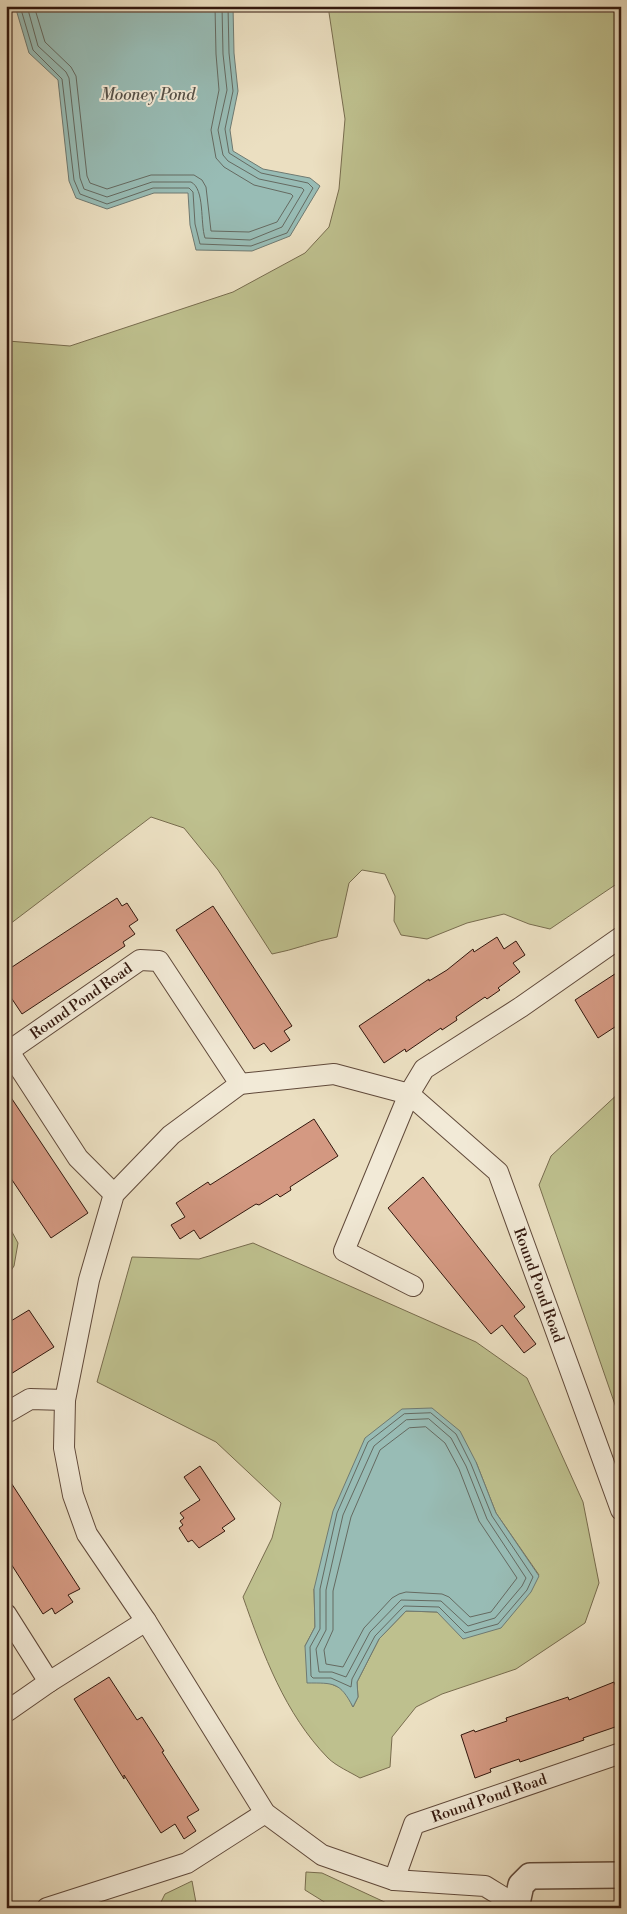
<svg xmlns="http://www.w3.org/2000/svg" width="627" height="1914" font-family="'Libre Bodoni',serif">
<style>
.green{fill:#bec08e;stroke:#786c4e;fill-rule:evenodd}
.water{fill:#98bcb5;stroke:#6f7a72}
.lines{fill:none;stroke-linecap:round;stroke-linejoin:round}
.shore{stroke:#656a61;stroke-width:1}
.building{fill:#d49982;stroke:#32170d}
.minor-casing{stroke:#60493a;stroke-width:22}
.tertiary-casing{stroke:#60493a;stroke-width:28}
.minor{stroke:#f2ead7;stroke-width:20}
.tertiary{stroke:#f2ead7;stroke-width:25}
.labels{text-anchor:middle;stroke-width:4;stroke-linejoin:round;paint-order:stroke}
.street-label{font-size:15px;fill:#32170d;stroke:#f2ead7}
.water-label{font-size:16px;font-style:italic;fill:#565148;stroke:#f2ead7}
</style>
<rect width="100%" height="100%" fill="#ebdfc1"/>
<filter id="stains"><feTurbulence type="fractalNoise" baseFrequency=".004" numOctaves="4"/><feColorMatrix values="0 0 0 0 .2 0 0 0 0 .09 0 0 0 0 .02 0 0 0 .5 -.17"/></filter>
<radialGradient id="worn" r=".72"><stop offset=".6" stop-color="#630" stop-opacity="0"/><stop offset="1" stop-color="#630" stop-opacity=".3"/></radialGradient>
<g class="green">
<path d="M328 6H621V881L550 929 529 924 504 914 467 923 427 939 401 935 394 921 395 896 385 874 362 870 349 883 337 937C315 941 294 950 272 954L218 870 184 828 151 817 6 927V329L8 341 70 346 233 292 305 253 329 227 339 189 345 119Z"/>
<polygon points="621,1091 621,1422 539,1185 551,1156"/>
<polygon points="6,1221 18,1243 14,1266 6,1278"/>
<path d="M253 1243 476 1342 527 1378 583 1502 599 1583 585 1623 516 1669 442 1694 416 1707 392 1737 390 1767 360 1778C350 1772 336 1766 328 1758 285 1714 263 1654 243 1597L272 1538 281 1503 216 1442 97 1382 132 1257 199 1259ZM476 1462 496 1513 539 1575 437 1612 406 1611 379 1639 357 1682 358 1697 353 1707 345 1690 329 1683 305 1646 315 1627 314 1589Z"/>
<polygon points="306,1872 322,1873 391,1905 419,1908 334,1908 305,1890"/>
<polygon points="192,1881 197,1908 158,1908 165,1894"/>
</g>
<g class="water">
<polygon points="15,6 233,6 234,53 238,91 230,130 233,151 263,169 310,178 320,186 290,236 252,251 196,250 190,225 188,193 154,193 107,209 76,198 69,181 58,80 29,53"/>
<path d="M432 1408 460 1431 476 1462 496 1513 539 1576 531 1592 501 1628 463 1639 437 1612 406 1611 379 1639 357 1682 358 1697 353 1707C340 1682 334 1683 307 1683L305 1646 315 1627 314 1589 333 1511 365 1438 402 1409Z"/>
</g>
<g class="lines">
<g class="shore">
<polyline points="20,6 33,50 62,79 74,180 80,194 107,204 153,188 189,188 193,192 195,224 200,244 251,246 287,233 313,188 308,183 261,173 229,153 225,129 233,91 229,53 228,6"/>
<path d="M27 6 38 46 66 72 69 78 80 178 84 189 107 197 152 182H191C205 189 200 223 205 238L250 240 282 227 304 190 302 188 259 179 228 161 223 155 218 130 227 90 223 54 222 6"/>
<polyline points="34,6 45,42 71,67 76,76 87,176 90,183 107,189 151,175 194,175 202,180 206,187 211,231 249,232 277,222 293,196 291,194 254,185 224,167 216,158 211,130 219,90 216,54 215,6"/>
<polygon points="431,1413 456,1434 471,1464 492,1516 533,1577 527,1590 498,1624 465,1633 439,1607 404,1606 375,1636 352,1679 351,1687 331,1678 313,1678 311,1676 310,1647 320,1629 320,1589 337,1513 368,1442 404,1414"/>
<polygon points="429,1419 451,1438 466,1466 487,1519 526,1578 522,1586 495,1618 468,1626 441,1601 401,1600 370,1632 346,1677 332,1672 319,1672 316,1649 326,1630 326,1590 343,1515 374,1446 406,1420"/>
<polygon points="426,1427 445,1443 459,1469 479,1521 517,1578 491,1612 470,1617 449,1597 442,1594 406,1592 399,1594 392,1598 364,1628 343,1667 326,1664 324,1650 333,1630 333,1591 351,1517 380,1450 409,1428"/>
</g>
</g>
<g class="building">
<polygon points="117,898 122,906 127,903 138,920 129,926 135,934 123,942 125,946 22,1014 6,990 6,971"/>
<polygon points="213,906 292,1026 284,1031 290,1040 271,1052 264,1043 254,1049 176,930"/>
<polygon points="497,937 504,949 516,941 525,955 513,963 520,972 498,988 500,990 487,999 485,997 456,1017 457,1020 442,1030 441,1028 406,1052 405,1049 384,1063 359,1026 429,979 429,981 447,970 473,949 474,952"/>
<polygon points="621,970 621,1023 598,1038 575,1000"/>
<polygon points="6,1090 88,1213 51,1238 6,1171"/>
<polygon points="314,1119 338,1156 290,1187 291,1190 280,1197 277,1194 259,1205 256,1204 200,1239 194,1230 180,1239 171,1225 185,1217 176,1203 208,1182 210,1185"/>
<polygon points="423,1177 525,1307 514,1316 536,1344 524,1353 502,1325 491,1334 388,1208"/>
<polygon points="29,1310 54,1347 6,1377 6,1324"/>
<polygon points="200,1466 235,1519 222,1528 225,1531 199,1548 192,1540 188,1542 179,1528 183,1525 180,1521 184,1518 180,1513 200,1500 184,1477"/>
<polygon points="6,1475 80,1589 68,1595 73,1602 55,1614 52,1608 43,1614 6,1556"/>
<polygon points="109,1677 137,1720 142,1717 164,1751 162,1752 199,1810 187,1817 196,1831 184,1839 175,1824 161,1833 124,1775 124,1779 74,1699"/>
<polygon points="614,1682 621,1700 621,1725 583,1738 584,1740 520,1762 519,1759 490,1769 491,1772 475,1778 461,1735 474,1730 475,1732 507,1721 506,1718 568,1697 569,1700"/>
</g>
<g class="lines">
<defs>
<g id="minor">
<polyline points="6,1047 78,1158 114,1194"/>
<polyline points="9,1051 140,960 159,961 240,1084"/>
<polyline points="413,1286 344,1251 409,1094 424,1069 521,1007 621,937"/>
<polyline points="6,1413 30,1399 65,1400"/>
<polyline points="6,1614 49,1682"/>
<polyline points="6,1712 49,1682 146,1621"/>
<polyline points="394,1880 414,1824 621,1753"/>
<polyline points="516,1905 485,1886 394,1880 322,1855 265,1813 146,1621 87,1534 73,1495 64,1448 65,1400 89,1280 114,1194 171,1135 240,1084 334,1074 409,1094 498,1172 621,1510"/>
<polyline points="47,1908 187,1863 265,1813"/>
</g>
<polyline id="tertiary" points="516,1908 521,1885 530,1876 621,1875"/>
</defs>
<use href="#minor" class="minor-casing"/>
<use href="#tertiary" class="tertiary-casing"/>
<use href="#minor" class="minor"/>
<use href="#tertiary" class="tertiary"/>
</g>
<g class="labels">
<g class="street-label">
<text transform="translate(81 1001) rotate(-35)" y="5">Round Pond Road</text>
<text transform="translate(539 1285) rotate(70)" y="5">Round Pond Road</text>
<text transform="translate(489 1798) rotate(-19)" y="5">Round Pond Road</text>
</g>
<g class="water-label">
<text x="148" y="100">Mooney Pond</text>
</g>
</g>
<rect width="627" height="1914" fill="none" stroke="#ebdfc1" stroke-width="25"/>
<rect x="8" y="8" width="612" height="1899" fill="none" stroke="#32170d" stroke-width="2.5"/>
<rect x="12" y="12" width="602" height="1889" fill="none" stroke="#32170d"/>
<rect width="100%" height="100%" filter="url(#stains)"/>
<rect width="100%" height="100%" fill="url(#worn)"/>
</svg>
